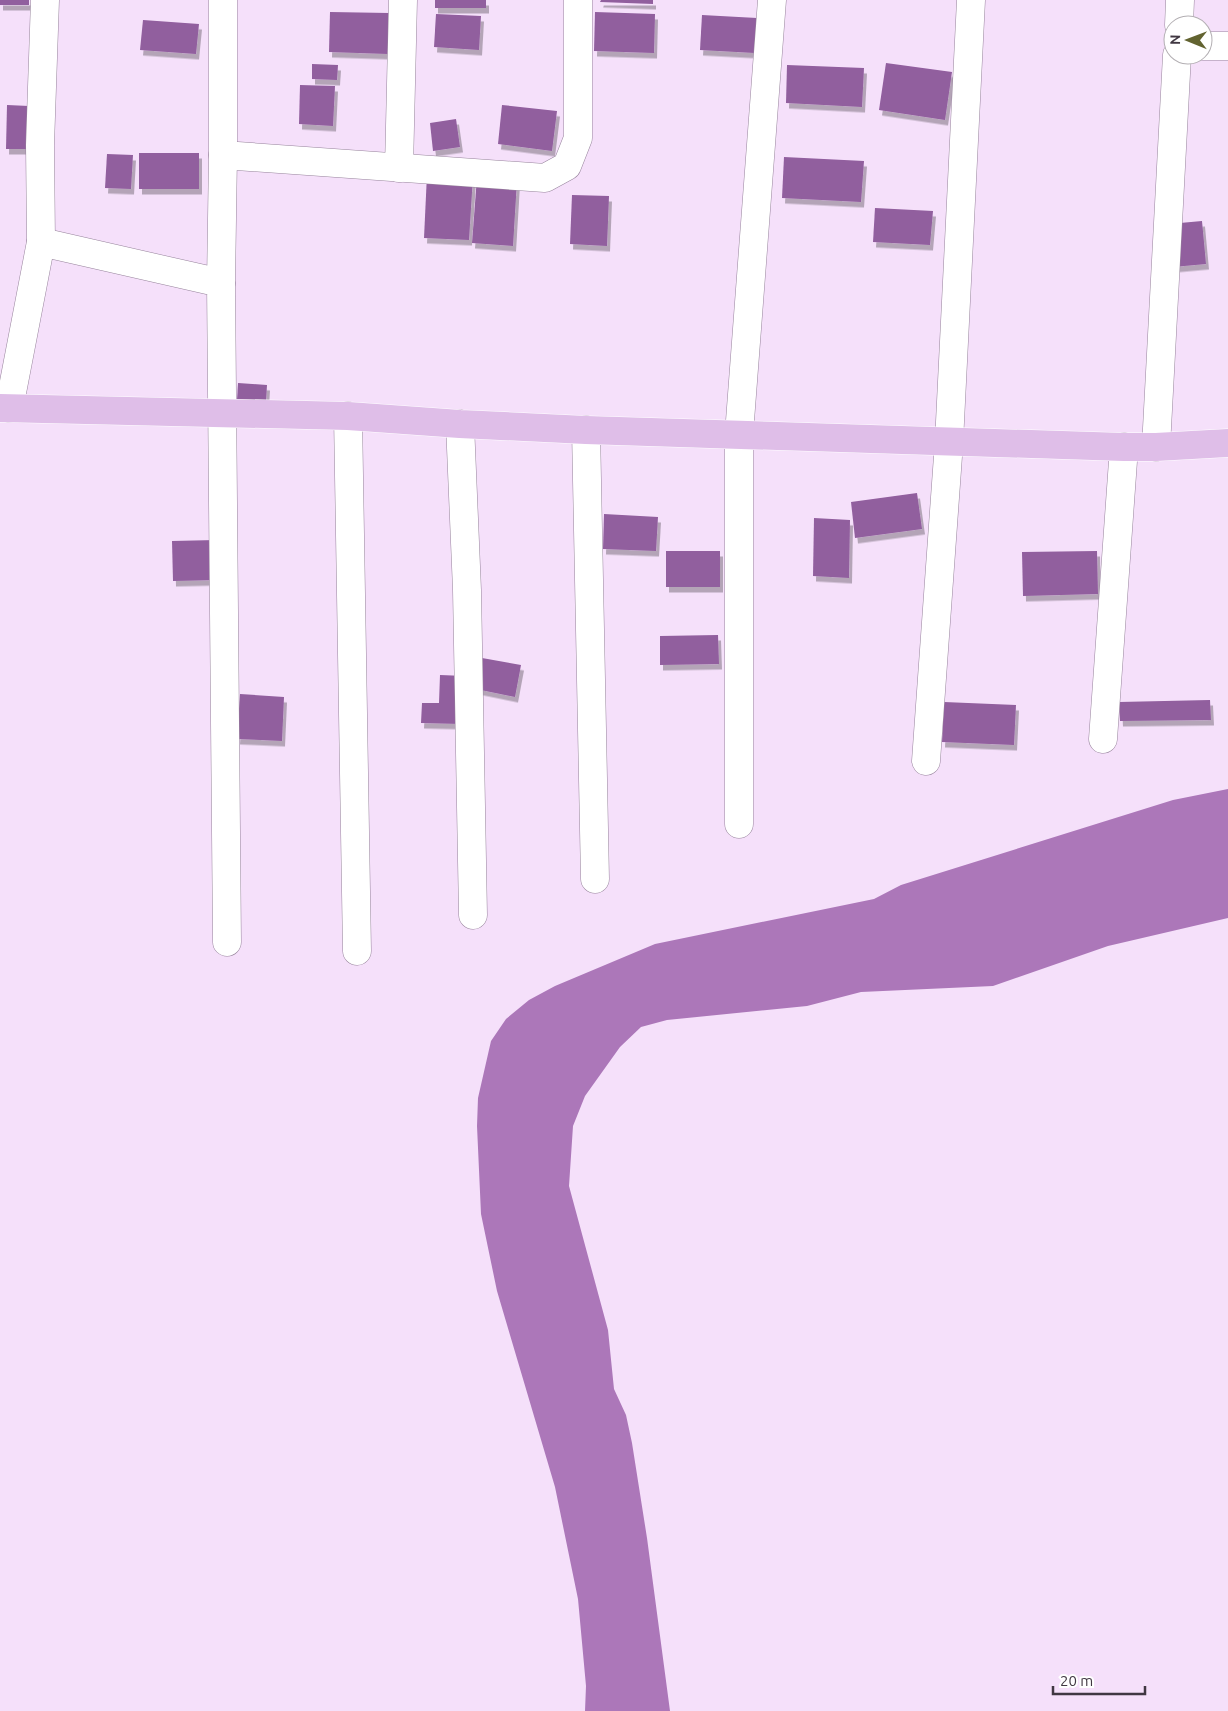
<svg xmlns="http://www.w3.org/2000/svg" width="1228" height="1711" font-family="Ubuntu,sans-serif">
<style>
.water{fill:#ac77b9}
.building{fill:#915e9e;filter:url(#shadow)}
.lines{fill:none;stroke-linecap:round;stroke-linejoin:round}
.minor-casing{stroke:#97849c;stroke-width:29}
.major-casing{stroke:#fff;stroke-width:29}
.minor{stroke:#fff;stroke-width:28}
.major{stroke:#dfbee8;stroke-width:28}
</style>
<defs>
<filter id="shadow"><feDropShadow dx="3" dy="5.5" stdDeviation="0" flood-color="#0004"/></filter>
</defs>
<rect width="100%" height="100%" fill="#f5e0fa"/>
<polygon class="water" points="1228,789 1228,918 1108,946 993,986 861,992 807,1006 667,1020 641,1027 620,1047 585,1096 573,1126 569,1186 608,1330 614,1389 626,1415 632,1443 647,1538 670,1711 585,1711 586,1686 578,1599 555,1487 497,1291 481,1214 477,1126 478,1098 491,1041 506,1019 529,1000 555,986 655,944 874,899 901,885 1173,800"/>
<g class="building">
<rect x="0" y="0" width="29" height="5"/>
<rect x="435" y="0" width="51" height="8"/>
<polygon points="601,0 653,0 653,4 600,2"/>
<polygon points="330,12 389,13 388,54 329,52"/>
<polygon points="595,12 655,14 654,53 594,51"/>
<polygon points="436,14 481,16 479,50 434,47"/>
<polygon points="702,15 757,18 755,53 700,50"/>
<polygon points="143,20 199,24 196,54 140,50"/>
<polygon points="886,63 952,72 945,120 879,110"/>
<polygon points="312,64 338,65 337,80 312,79"/>
<polygon points="787,65 864,68 862,107 786,103"/>
<polygon points="300,85 335,86 333,126 299,124"/>
<polygon points="7,105 29,106 29,149 6,149"/>
<polygon points="502,105 557,111 552,151 498,144"/>
<polygon points="456,119 460,147 433,151 430,123"/>
<rect x="139" y="153" width="60" height="36"/>
<polygon points="107,154 133,155 131,189 105,188"/>
<polygon points="784,157 864,161 861,202 782,198"/>
<polygon points="427,174 473,176 469,240 424,238"/>
<polygon points="477,177 517,180 513,246 472,243"/>
<polygon points="572,195 609,196 607,246 570,244"/>
<polygon points="875,208 933,211 930,245 873,242"/>
<polygon points="1202,221 1206,264 1173,267 1169,224"/>
<polygon points="238,383 267,385 266,401 237,400"/>
<polygon points="917,493 922,529 855,538 851,502"/>
<polygon points="604,514 658,517 656,551 603,549"/>
<polygon points="814,518 850,520 849,578 813,576"/>
<polygon points="216,540 217,580 173,581 172,541"/>
<rect x="666" y="551" width="54" height="36"/>
<polygon points="1097,551 1098,594 1023,596 1022,552"/>
<polygon points="718,635 719,664 660,665 660,636"/>
<polygon points="482,658 521,665 515,697 476,689"/>
<polygon points="440,675 465,676 462,724 421,723 422,703 439,703"/>
<polygon points="240,694 284,697 282,741 237,739"/>
<polygon points="1210,700 1211,720 1120,721 1119,702"/>
<polygon points="944,702 1016,705 1014,745 942,742"/>
</g>
<g class="lines">
<defs>
<g id="minor">
<polyline points="1179,25 1180,0"/>
<polyline points="1203,46 1228,46"/>
<polyline points="223,155 223,0"/>
<polyline points="399,168 403,0"/>
<polyline points="41,242 221,283 227,942"/>
<polyline points="221,283 223,155 545,178 567,166 578,138 578,0"/>
<polyline points="9,408 41,242 40,145 45,0"/>
<polyline points="348,416 357,951"/>
<polyline points="460,424 467,590 473,915"/>
<polyline points="586,430 595,879"/>
<polyline points="1156,447 1177,55"/>
<polyline points="1103,739 1124,447"/>
<polyline points="926,761 949,442 971,0"/>
<polyline points="739,824 739,434 772,0"/>
</g>
<polyline id="major" points="0,408 348,416 460,424 586,430 1124,447 1156,447 1228,443"/>
</defs>
<use href="#minor" class="minor-casing"/>
<use href="#major" class="major-casing"/>
<use href="#minor" class="minor"/>
<use href="#major" class="major"/>
</g>
<g transform="translate(1188 40) rotate(271)"><circle r="24" fill="#ffffff" stroke="#b3afb3"/>
<path d="M0-4L9 19L0 12L-9 19Z" fill="#626330"/>
<text y="-8" font-size="14" font-weight="bold" text-anchor="middle" fill="#403742">N</text>
</g>
<path d="M1053 1686v8h92v-8" fill="none" stroke="#403742" stroke-width="2.5"/>
<text x="1060" y="1686" font-size="15" fill="#403742" stroke="#ffffff" stroke-width="4" paint-order="stroke">20 m</text>
</svg>
